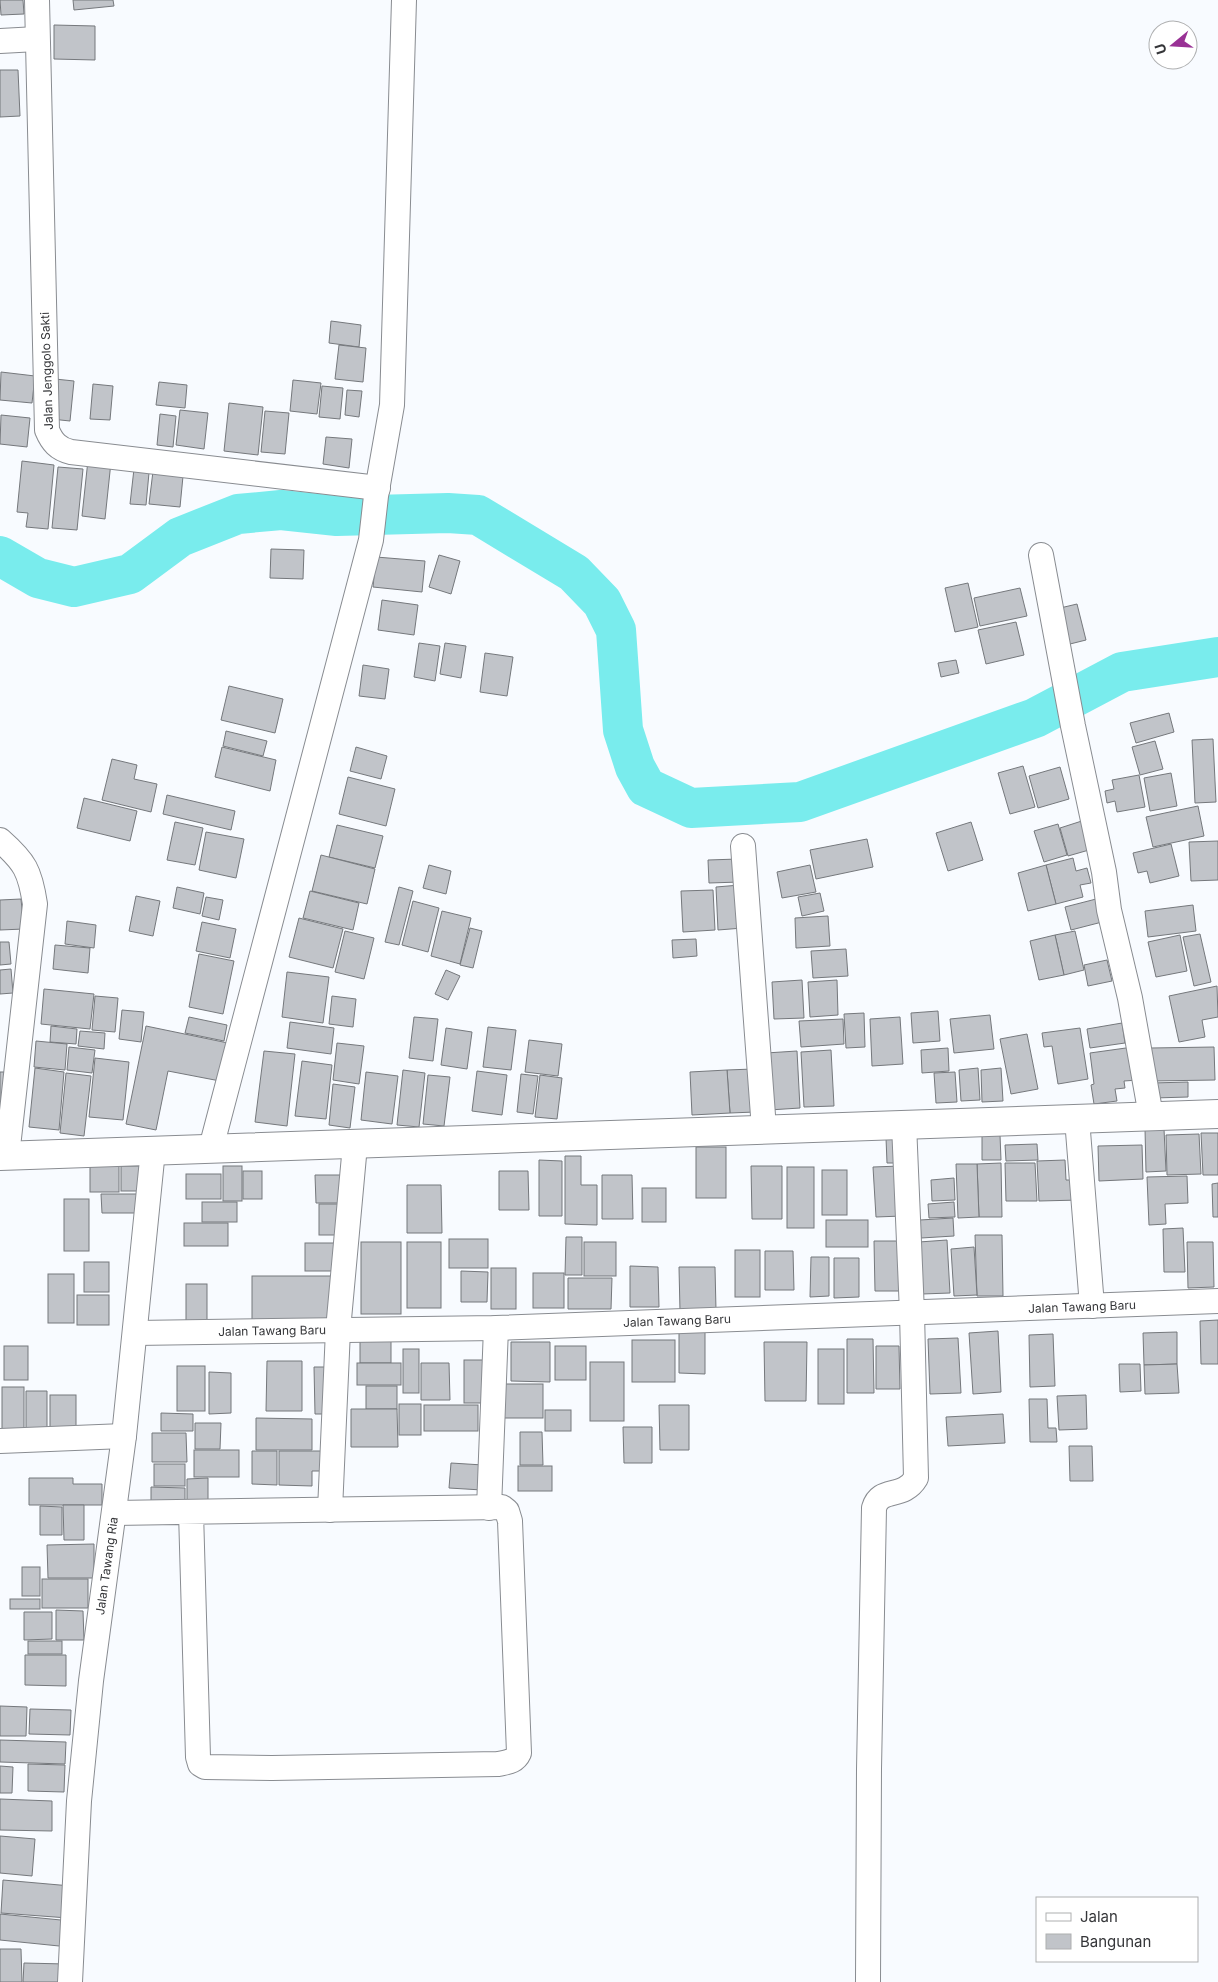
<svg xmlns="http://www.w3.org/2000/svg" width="1218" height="1982" font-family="Inter,sans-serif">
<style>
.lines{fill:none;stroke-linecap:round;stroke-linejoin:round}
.river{stroke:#79eced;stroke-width:40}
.building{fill:#c1c4c9;stroke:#75787c}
.minor-casing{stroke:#898c91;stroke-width:26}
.tertiary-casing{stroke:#898c91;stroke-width:30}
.minor{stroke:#fff;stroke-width:24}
.tertiary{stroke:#fff;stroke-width:28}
.labels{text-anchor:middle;stroke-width:5;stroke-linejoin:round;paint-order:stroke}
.street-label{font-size:12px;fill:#353639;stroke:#fff}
</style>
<rect width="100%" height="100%" fill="#f8fbff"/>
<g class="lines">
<polyline class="river" points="0,556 38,578 74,587 130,574 180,537 238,514 281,510 337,516 448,513 478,515 574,573 602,602 616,630 623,730 635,767 646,787 691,808 800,802 1035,718 1122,672 1218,657"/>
</g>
<g class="building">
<polygon points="0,0 23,0 24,14 1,15"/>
<polygon points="73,0 113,0 114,6 74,10"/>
<polygon points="54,25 95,26 95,60 54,59"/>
<polygon points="0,70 18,70 20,116 0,117"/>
<polygon points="331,321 361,325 359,347 329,343"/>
<polygon points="339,345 366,348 363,382 335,379"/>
<polygon points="1,372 35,376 32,403 0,400"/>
<polygon points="55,379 74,381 70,421 51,419"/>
<polygon points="293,380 321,383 317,414 290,411"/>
<polygon points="159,382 187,385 185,408 156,405"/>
<polygon points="93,384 113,386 110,420 90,419"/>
<polygon points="322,386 343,388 340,419 319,417"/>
<polygon points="347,390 362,391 359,417 345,415"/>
<polygon points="229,403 263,407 258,455 224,451"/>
<polygon points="180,410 208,413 204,449 176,445"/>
<polygon points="265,411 289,413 285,454 261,452"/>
<polygon points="160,414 176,416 173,447 157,445"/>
<polygon points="1,415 30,418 27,447 0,444"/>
<polygon points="326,437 352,439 349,468 323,464"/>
<polygon points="88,460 111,462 105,519 82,516"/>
<polygon points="135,460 150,462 146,505 130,504"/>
<polygon points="22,461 54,465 48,529 26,527 28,513 17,512"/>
<polygon points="154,463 184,466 180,507 149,504"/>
<polygon points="58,467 83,469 77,530 52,528"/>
<polygon points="271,549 304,550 303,579 270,578"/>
<polygon points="439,555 460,561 451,594 429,587"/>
<polygon points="376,557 425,561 422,592 373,587"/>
<polygon points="968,583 978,627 955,632 945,588"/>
<polygon points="1020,588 1027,616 980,626 974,598"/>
<polygon points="382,600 418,605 414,635 378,630"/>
<polygon points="1077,604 1086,640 1066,645 1056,609"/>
<polygon points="1016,622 1024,655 986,664 978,630"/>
<polygon points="419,643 440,646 435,681 414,677"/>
<polygon points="445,643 466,646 461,678 440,674"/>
<polygon points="485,653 513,657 507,696 480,692"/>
<polygon points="956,660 959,673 941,677 938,663"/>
<polygon points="363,665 389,669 385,699 359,696"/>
<polygon points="229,686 283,699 275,733 221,720"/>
<polygon points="1169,713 1174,732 1136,743 1130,723"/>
<polygon points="226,731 267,741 263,756 223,746"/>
<polygon points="1213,739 1216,802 1195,803 1192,740"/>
<polygon points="1155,741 1163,769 1140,775 1132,747"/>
<polygon points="222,747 276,760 270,791 215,777"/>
<polygon points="356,747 387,756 381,779 350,771"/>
<polygon points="112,759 137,765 134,779 157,784 151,812 102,800"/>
<polygon points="1023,766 1035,807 1010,814 998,773"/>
<polygon points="1060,767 1069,799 1038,808 1029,776"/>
<polygon points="1171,773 1177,806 1150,811 1144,778"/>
<polygon points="1139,775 1145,807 1117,812 1115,801 1107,803 1105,791 1114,789 1112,780"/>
<polygon points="348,777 395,789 386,826 339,814"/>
<polygon points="167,795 235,811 231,830 163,814"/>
<polygon points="84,798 137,811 130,841 77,828"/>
<polygon points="1198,806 1204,836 1153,847 1146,817"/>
<polygon points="1088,819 1096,848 1068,856 1060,828"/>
<polygon points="175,822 203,828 195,865 167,860"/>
<polygon points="971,822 983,860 948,871 936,833"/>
<polygon points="1058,824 1067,855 1044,862 1034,831"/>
<polygon points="337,825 383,836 375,868 329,857"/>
<polygon points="206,832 244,839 236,878 199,870"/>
<polygon points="867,839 873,867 816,879 810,850"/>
<polygon points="1218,841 1218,880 1191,881 1189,842"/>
<polygon points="1171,844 1179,876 1150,883 1147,871 1138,873 1133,853"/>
<polygon points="321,855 375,869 367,904 312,891"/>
<polygon points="1073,858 1076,871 1087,868 1091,883 1080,885 1083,897 1056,904 1046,865"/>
<polygon points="738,859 740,882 709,883 708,860"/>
<polygon points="429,865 451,871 446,894 423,888"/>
<polygon points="810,865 816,892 782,898 777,872"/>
<polygon points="1046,865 1056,904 1028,911 1018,873"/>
<polygon points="740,885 743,928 718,930 716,887"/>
<polygon points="177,887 204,893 200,914 173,908"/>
<polygon points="399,887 413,891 399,945 385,942"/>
<polygon points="713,890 715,930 683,932 681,891"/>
<polygon points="310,891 359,903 353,930 303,918"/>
<polygon points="820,893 824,911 802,916 798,897"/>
<polygon points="136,896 160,901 153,936 129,931"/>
<polygon points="206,897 223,900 219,920 202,916"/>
<polygon points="1100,898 1106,921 1071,930 1065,907"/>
<polygon points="21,899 24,929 0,930 0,900"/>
<polygon points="413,901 439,908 428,952 402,945"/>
<polygon points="1193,905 1196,931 1148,937 1145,911"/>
<polygon points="442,911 471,918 460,964 431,956"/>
<polygon points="828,916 830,946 796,948 795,918"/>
<polygon points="299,918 343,929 333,968 289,957"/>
<polygon points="67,921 96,925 94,948 65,944"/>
<polygon points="202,922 236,929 230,958 196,951"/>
<polygon points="470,928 482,931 473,968 460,965"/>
<polygon points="345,931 374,938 364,979 335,972"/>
<polygon points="1075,931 1084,970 1064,975 1055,935"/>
<polygon points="1200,934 1211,982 1194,986 1183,937"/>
<polygon points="1055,935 1064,975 1039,980 1030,941"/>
<polygon points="1180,935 1187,971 1156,977 1148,942"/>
<polygon points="696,939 697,956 673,958 672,940"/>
<polygon points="0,942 9,942 11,964 0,965"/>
<polygon points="55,945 90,948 88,973 53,969"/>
<polygon points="846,949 848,976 813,978 811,951"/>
<polygon points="199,954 234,961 223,1014 189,1007"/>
<polygon points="1107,960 1112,981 1088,986 1084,965"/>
<polygon points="11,969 13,993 0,994 0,970"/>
<polygon points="446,970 460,976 448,1000 435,994"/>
<polygon points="287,972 329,977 323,1023 282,1017"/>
<polygon points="802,980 804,1018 774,1019 772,982"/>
<polygon points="837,980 838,1015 810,1017 808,982"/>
<polygon points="1217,986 1218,1017 1202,1020 1205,1037 1179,1042 1169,996"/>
<polygon points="44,989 94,994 90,1029 41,1024"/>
<polygon points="95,996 118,998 115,1032 92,1030"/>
<polygon points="332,996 356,999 353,1027 329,1024"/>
<polygon points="122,1010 144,1012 141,1042 119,1039"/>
<polygon points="938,1011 940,1041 913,1043 911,1013"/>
<polygon points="864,1013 865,1047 846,1048 844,1014"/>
<polygon points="990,1015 994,1049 954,1053 950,1019"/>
<polygon points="189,1017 227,1025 224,1041 185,1033"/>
<polygon points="414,1017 438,1019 433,1061 409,1058"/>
<polygon points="900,1017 903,1064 872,1066 870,1019"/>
<polygon points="843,1019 844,1044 801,1047 799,1021"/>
<polygon points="290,1022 334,1028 331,1054 287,1048"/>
<polygon points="1122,1023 1125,1043 1090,1048 1087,1029"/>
<polygon points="51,1026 77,1029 76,1044 50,1042"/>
<polygon points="146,1026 228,1043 220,1081 168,1071 156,1130 126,1124"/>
<polygon points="488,1027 516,1030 511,1070 483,1067"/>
<polygon points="446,1028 472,1032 467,1069 441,1065"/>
<polygon points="1080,1028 1088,1079 1058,1084 1052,1046 1044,1047 1042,1033"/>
<polygon points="80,1031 105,1033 104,1049 78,1046"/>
<polygon points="1027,1034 1038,1089 1011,1094 1000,1039"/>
<polygon points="529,1040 562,1044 558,1076 525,1072"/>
<polygon points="36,1041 67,1044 65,1070 34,1067"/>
<polygon points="337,1043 364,1046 359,1084 333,1080"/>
<polygon points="69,1047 95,1050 92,1073 67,1070"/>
<polygon points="1133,1047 1138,1080 1124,1081 1125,1088 1115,1089 1117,1101 1094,1104 1091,1085 1094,1084 1090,1053"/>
<polygon points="1214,1047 1215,1080 1152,1081 1151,1048"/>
<polygon points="948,1048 949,1071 922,1073 921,1050"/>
<polygon points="831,1050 834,1106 804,1107 801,1052"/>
<polygon points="264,1051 295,1054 287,1126 255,1122"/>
<polygon points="797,1051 800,1108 769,1110 766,1053"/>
<polygon points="95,1058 129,1062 123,1120 89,1117"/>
<polygon points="302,1061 332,1065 326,1119 295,1116"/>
<polygon points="35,1068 64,1072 59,1130 29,1127"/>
<polygon points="978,1068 980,1100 961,1101 959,1070"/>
<polygon points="1001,1068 1003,1101 982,1102 981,1070"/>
<polygon points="753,1069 755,1112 730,1113 727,1070"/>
<polygon points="403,1070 425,1073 419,1127 397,1125"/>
<polygon points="727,1070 730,1113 692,1115 690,1072"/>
<polygon points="477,1071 507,1075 502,1115 472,1111"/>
<polygon points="0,1072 4,1072 8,1118 0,1118"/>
<polygon points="366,1072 398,1076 392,1124 361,1120"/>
<polygon points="955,1072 957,1102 936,1103 934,1073"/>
<polygon points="66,1073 91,1076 84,1136 60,1133"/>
<polygon points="521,1074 538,1076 533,1114 517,1112"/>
<polygon points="428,1075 450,1077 444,1126 423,1124"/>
<polygon points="540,1075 562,1078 557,1119 535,1117"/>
<polygon points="1188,1082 1188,1097 1154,1098 1153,1083"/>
<polygon points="333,1084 355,1087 350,1128 329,1125"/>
<polygon points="1145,1129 1164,1129 1166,1171 1146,1172"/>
<polygon points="1201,1133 1218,1133 1218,1175 1203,1175"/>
<polygon points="1199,1134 1201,1174 1167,1175 1166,1135"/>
<polygon points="1000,1135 1001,1160 982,1160 982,1136"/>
<polygon points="902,1137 904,1163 887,1163 886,1138"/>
<polygon points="1037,1144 1038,1160 1006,1161 1005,1145"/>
<polygon points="1142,1145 1143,1179 1099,1181 1098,1146"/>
<rect x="696" y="1147" width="30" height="51"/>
<polygon points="565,1156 581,1156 581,1185 597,1185 597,1225 565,1224"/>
<polygon points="539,1160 562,1161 562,1216 539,1216"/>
<polygon points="1065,1160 1066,1180 1079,1180 1080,1200 1039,1201 1037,1161"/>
<polygon points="1001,1163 1002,1217 979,1217 977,1164"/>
<polygon points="1005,1163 1035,1163 1037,1201 1006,1201"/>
<polygon points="956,1164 977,1164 979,1217 958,1218"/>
<rect x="90" y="1165" width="29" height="27"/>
<rect x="121" y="1166" width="21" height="25"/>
<rect x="223" y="1166" width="19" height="35"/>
<polygon points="751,1166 782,1166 782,1219 752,1219"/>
<polygon points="900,1166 902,1216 876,1217 873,1167"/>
<rect x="787" y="1167" width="27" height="61"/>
<rect x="822" y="1170" width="25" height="45"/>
<rect x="243" y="1171" width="19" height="28"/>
<polygon points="499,1171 528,1171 529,1210 499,1210"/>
<rect x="186" y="1174" width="35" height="25"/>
<polygon points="315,1175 342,1175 342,1203 316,1203"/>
<polygon points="602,1175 632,1175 633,1219 602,1219"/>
<polygon points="1187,1176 1188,1203 1165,1204 1166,1224 1149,1225 1147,1177"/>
<polygon points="954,1178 955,1200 932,1201 931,1180"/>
<polygon points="1218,1183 1218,1217 1213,1217 1212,1184"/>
<polygon points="407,1185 441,1185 442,1233 407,1233"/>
<rect x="642" y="1188" width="24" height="34"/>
<polygon points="101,1194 139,1194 139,1213 102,1213"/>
<rect x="64" y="1199" width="25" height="52"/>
<rect x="202" y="1202" width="35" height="20"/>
<polygon points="954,1202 955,1217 929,1218 928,1204"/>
<rect x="319" y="1204" width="21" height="31"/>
<polygon points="953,1218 954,1236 921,1238 920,1220"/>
<rect x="826" y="1220" width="42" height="27"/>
<rect x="184" y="1223" width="44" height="23"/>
<polygon points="1183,1228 1185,1272 1164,1272 1163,1229"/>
<polygon points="975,1235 1002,1235 1003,1296 977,1296"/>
<polygon points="566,1237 582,1237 582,1275 565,1275"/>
<rect x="449" y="1239" width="39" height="29"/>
<polygon points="947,1240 950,1293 922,1294 919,1242"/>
<polygon points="874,1241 902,1241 902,1291 875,1291"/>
<rect x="361" y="1242" width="40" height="72"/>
<rect x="407" y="1242" width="34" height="66"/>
<rect x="584" y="1242" width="32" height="34"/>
<polygon points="1187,1242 1213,1242 1214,1287 1188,1288"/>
<rect x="305" y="1243" width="31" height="28"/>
<polygon points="974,1247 977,1295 954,1296 951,1249"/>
<rect x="735" y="1250" width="25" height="47"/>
<polygon points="765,1251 793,1251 794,1290 765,1290"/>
<polygon points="811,1257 829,1257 829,1296 810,1297"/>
<polygon points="834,1258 859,1258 859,1297 834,1298"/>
<rect x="84" y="1262" width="25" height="30"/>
<polygon points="630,1266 658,1267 659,1307 630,1307"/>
<polygon points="679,1267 715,1267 716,1310 680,1311"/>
<rect x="491" y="1268" width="25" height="41"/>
<polygon points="461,1271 488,1272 487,1302 461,1302"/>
<rect x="533" y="1273" width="31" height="35"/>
<rect x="48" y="1274" width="26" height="49"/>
<rect x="252" y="1276" width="84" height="46"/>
<polygon points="568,1278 612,1278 611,1309 568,1309"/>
<rect x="186" y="1284" width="21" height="39"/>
<rect x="77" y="1295" width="32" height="30"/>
<polygon points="1218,1320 1218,1364 1201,1364 1200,1321"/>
<polygon points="679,1331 705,1331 705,1374 679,1373"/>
<polygon points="998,1331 1001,1392 973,1394 969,1333"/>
<polygon points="1177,1332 1177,1364 1144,1365 1143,1333"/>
<polygon points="1053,1334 1055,1386 1030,1387 1029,1335"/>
<rect x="360" y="1337" width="31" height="26"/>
<polygon points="958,1338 961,1393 930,1394 928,1339"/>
<polygon points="847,1339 873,1339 874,1393 847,1393"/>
<rect x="632" y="1340" width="43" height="42"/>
<polygon points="511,1342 550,1342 550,1382 511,1381"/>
<polygon points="764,1342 807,1342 806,1401 765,1401"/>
<rect x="4" y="1346" width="24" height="34"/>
<rect x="555" y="1346" width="31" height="34"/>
<polygon points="876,1346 899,1346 900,1389 876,1389"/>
<rect x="403" y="1349" width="16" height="44"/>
<rect x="818" y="1349" width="26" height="55"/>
<rect x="464" y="1360" width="24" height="43"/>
<polygon points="267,1361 302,1361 302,1411 266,1411"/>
<rect x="590" y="1362" width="34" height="59"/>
<rect x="357" y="1363" width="44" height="22"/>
<polygon points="421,1363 449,1363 450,1400 421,1400"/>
<polygon points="1119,1364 1140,1364 1141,1391 1120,1392"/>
<polygon points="1177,1364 1179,1393 1145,1394 1144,1365"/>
<rect x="177" y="1366" width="28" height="45"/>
<polygon points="314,1367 332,1367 332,1414 315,1414"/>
<polygon points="209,1372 231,1373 231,1413 209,1414"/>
<rect x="498" y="1384" width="45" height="34"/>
<rect x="366" y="1386" width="31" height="23"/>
<rect x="2" y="1387" width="22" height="42"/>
<polygon points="26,1391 47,1391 47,1430 26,1429"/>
<rect x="50" y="1395" width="26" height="35"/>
<polygon points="1086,1395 1087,1429 1059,1430 1057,1396"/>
<polygon points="1029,1399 1047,1399 1048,1428 1056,1428 1057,1442 1030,1442"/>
<rect x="399" y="1404" width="22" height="31"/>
<rect x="424" y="1405" width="54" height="26"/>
<polygon points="659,1405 689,1405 689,1450 660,1450"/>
<polygon points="351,1409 397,1409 398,1447 351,1447"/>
<rect x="545" y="1410" width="26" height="21"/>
<polygon points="161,1413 193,1414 193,1431 161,1431"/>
<polygon points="1003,1414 1005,1443 948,1446 946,1417"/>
<polygon points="256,1418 312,1419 312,1450 256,1450"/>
<polygon points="195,1423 221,1423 220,1449 195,1449"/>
<polygon points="623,1427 652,1427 652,1463 624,1463"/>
<polygon points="520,1432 542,1432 543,1465 520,1465"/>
<polygon points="152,1433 186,1433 187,1462 152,1462"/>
<polygon points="1069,1446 1092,1446 1093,1481 1070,1481"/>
<rect x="194" y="1450" width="45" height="27"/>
<polygon points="252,1451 277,1451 277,1485 252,1484"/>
<polygon points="279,1451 322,1451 322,1471 312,1471 312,1486 279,1485"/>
<polygon points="451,1463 483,1465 482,1490 449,1488"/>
<rect x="154" y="1464" width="31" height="22"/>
<rect x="518" y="1466" width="34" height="25"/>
<polygon points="29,1478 73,1478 73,1484 102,1484 102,1505 29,1505"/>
<polygon points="208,1478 208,1509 187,1510 187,1479"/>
<polygon points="151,1487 185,1488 185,1510 151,1510"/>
<polygon points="63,1505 84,1505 84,1540 64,1540"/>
<polygon points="40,1506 62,1507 62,1535 40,1535"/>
<polygon points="94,1544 94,1578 48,1578 47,1545"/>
<rect x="22" y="1567" width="18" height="29"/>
<rect x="42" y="1579" width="46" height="29"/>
<rect x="10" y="1599" width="30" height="10"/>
<polygon points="56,1610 83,1611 84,1640 56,1640"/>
<polygon points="24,1612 52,1612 52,1639 24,1640"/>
<rect x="28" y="1641" width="34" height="13"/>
<polygon points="25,1655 66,1655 66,1686 25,1685"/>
<polygon points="0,1706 27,1707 26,1736 0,1736"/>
<polygon points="30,1709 71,1710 70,1735 29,1734"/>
<polygon points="0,1740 66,1742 65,1764 0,1762"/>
<polygon points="28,1764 65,1765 64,1792 28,1791"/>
<polygon points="0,1766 13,1767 12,1793 0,1793"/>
<polygon points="0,1799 52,1801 52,1831 0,1830"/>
<polygon points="0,1836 35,1839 32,1876 0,1873"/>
<polygon points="3,1880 71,1886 68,1918 1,1913"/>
<polygon points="0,1914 71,1921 69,1947 0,1940"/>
<polygon points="0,1949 21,1949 22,1982 0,1982"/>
<polygon points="24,1963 65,1964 65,1982 23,1982"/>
</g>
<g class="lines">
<defs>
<g id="minor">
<path d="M37 0 47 430C52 442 58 449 71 452L378 488"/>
<polyline points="0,41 37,39"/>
<polyline points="1041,555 1073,726 1104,872 1109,910 1130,998 1151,1116"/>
<path d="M0 840C25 862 30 871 35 904L7 1156"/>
<polyline points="743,846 764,1129"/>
<polyline points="1077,1119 1092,1306"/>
<polyline points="211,1148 371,540 376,496 392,405 404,0"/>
<polyline points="135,1333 496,1328 1218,1301"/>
<polyline points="0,1441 124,1436"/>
<polyline points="489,1508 496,1328"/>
<polyline points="330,1510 338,1330 355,1145"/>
<path d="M114 1513 502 1507 507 1511 510 1521 519 1753C515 1762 507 1762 498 1764L272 1768 205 1767 200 1764 198 1757 191 1512"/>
<polyline points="70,1982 79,1801 91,1681 124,1436 153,1150"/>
<path d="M868 1982 869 1769 874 1508C880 1486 903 1500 916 1478L912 1313 904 1124"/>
</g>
<polyline id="tertiary" points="0,1156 1218,1114"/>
</defs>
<use href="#minor" class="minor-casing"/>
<use href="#tertiary" class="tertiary-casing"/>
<use href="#minor" class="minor"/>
<use href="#tertiary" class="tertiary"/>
</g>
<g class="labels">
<g class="street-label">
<text transform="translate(47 371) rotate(-92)" y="4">Jalan Jenggolo Sakti</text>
<text transform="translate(1082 1307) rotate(-2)" y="4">Jalan Tawang Baru</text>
<text transform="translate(677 1321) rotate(-2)" y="4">Jalan Tawang Baru</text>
<text transform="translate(272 1331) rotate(-1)" y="4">Jalan Tawang Baru</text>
<text transform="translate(107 1566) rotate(-82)" y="4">Jalan Tawang Ria</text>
</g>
</g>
<rect x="1036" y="1897" width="162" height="65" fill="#ffffff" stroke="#aeafb0"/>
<rect x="1046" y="1913" width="25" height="8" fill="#ffffff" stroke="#aeafb0"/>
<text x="1080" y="1922" font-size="15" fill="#353639">Jalan</text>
<rect x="1046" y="1934" width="25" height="15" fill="#c1c4c9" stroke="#aeafb0"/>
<text x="1080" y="1947" font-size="15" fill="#353639">Bangunan</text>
<g transform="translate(1173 45) rotate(252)"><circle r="24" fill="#ffffff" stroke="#aeafb0"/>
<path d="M0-4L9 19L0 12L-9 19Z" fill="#993195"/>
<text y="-8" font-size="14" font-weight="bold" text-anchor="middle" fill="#353639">U</text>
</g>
</svg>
